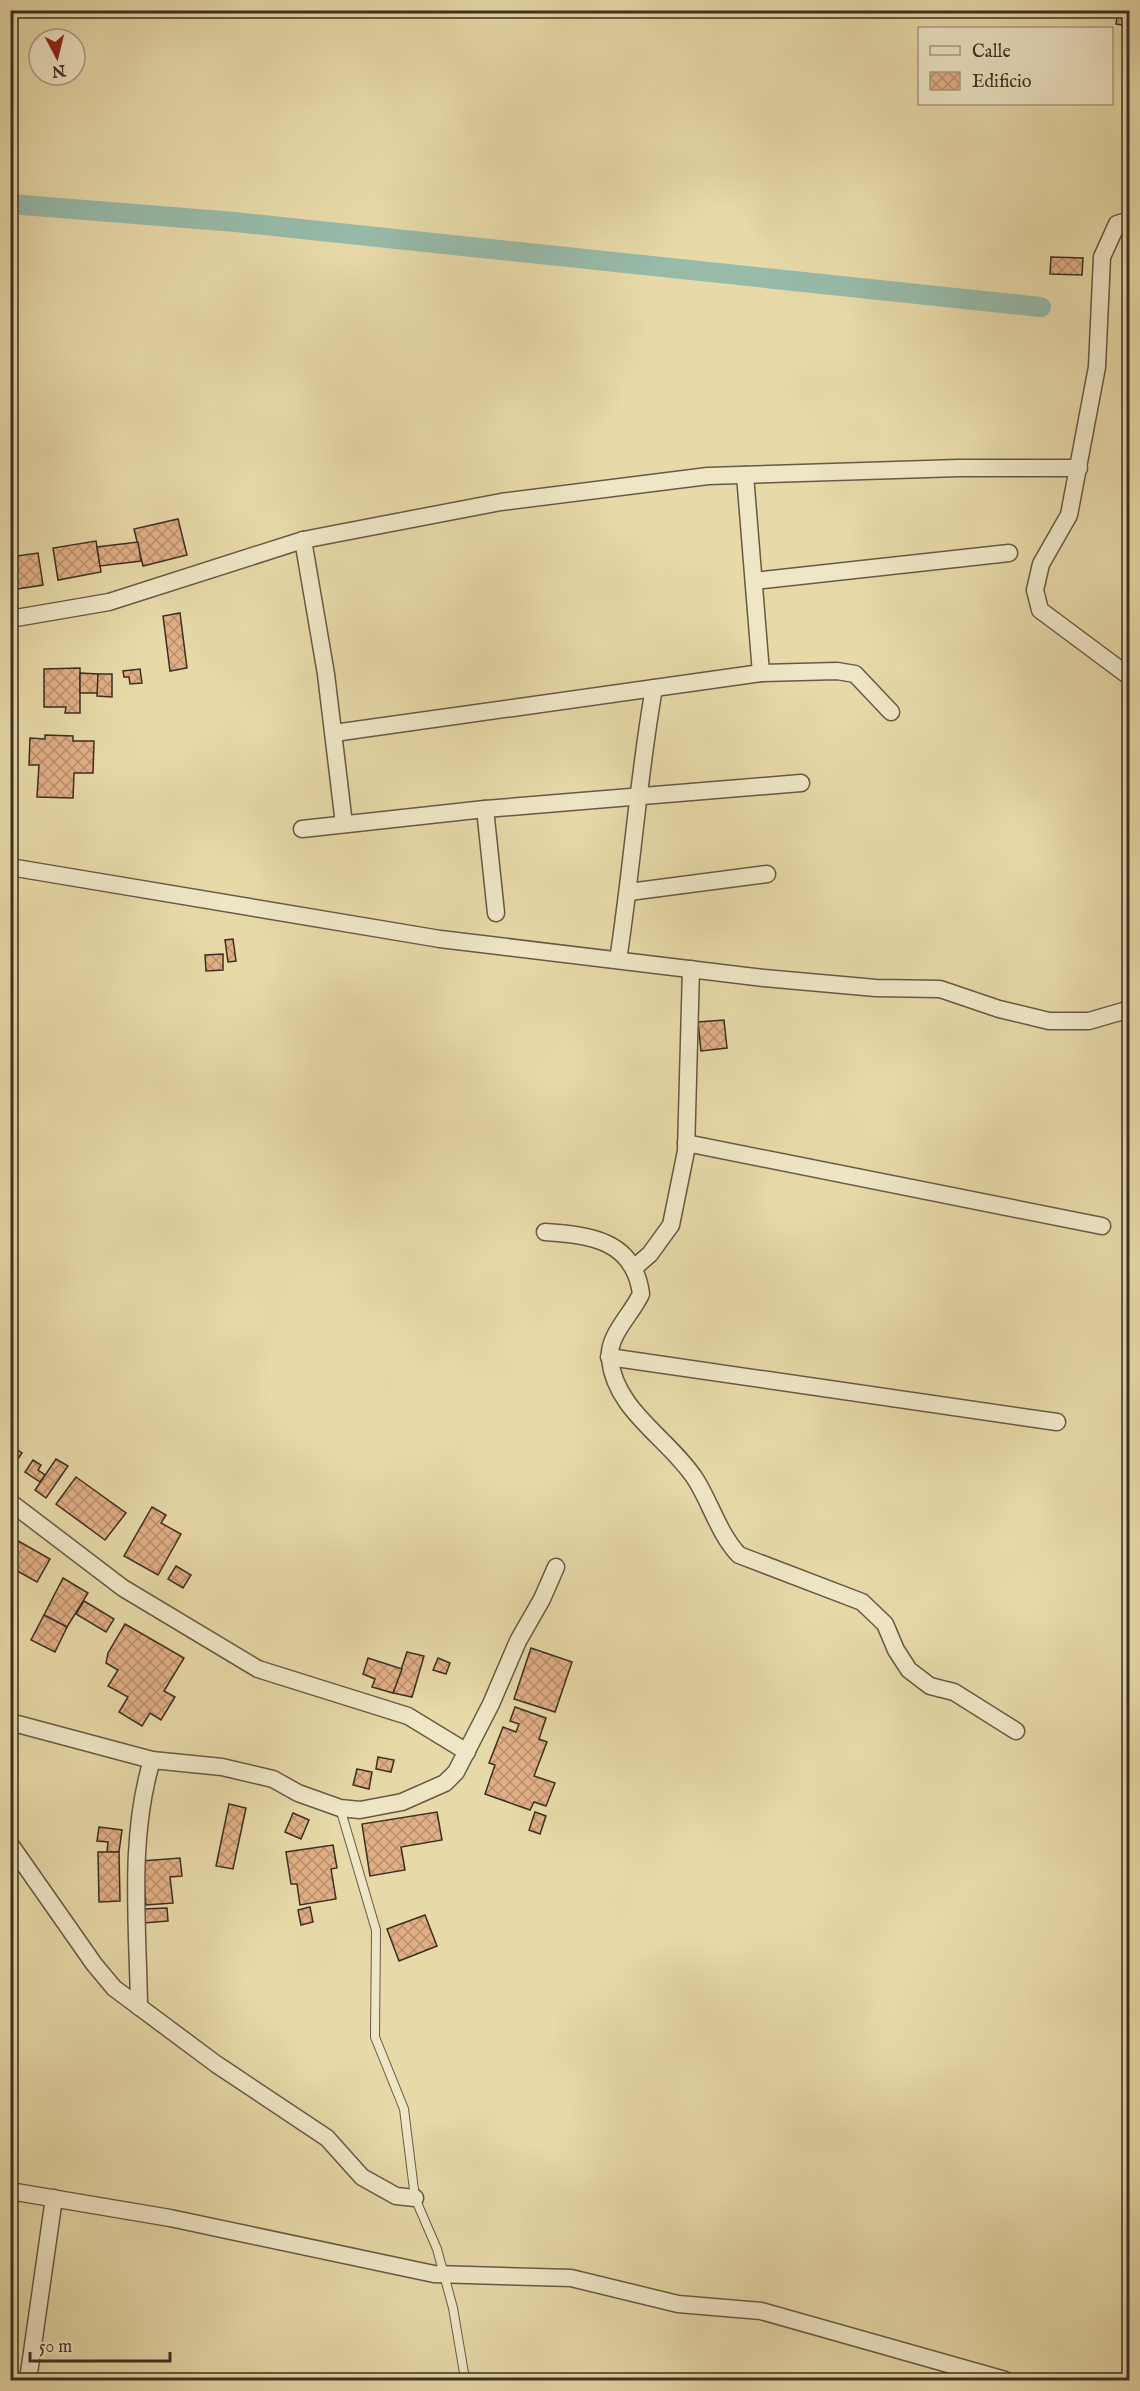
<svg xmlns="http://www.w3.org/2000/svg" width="1140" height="2391" font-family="'IM FELL English',serif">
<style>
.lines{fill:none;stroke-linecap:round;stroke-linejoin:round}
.canal{stroke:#97baa9;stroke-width:20}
.building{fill:url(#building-cross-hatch);stroke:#3d2e23;stroke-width:1.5}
.service-casing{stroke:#685944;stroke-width:10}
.minor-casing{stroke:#685944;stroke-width:19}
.service{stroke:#efe6c6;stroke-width:8}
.minor{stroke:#efe6c6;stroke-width:16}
</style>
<defs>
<pattern id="building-cross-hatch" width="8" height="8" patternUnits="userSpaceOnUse" patternTransform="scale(1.5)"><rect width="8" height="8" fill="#e1af86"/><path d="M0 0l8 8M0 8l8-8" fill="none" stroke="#b88f6d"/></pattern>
</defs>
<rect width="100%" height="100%" fill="#e7d9a8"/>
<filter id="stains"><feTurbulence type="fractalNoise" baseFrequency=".00333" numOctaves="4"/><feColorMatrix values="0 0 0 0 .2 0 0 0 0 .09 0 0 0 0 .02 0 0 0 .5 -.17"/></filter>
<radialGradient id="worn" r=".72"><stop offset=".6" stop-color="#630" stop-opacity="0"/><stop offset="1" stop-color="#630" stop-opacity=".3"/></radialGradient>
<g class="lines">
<polyline class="canal" points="10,204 235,222 1041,307"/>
</g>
<g class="building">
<polygon points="1118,10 1130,10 1130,26 1116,24"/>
<polygon points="1051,257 1083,258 1082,275 1050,274"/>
<polygon points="178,519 187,555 143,566 134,529"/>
<polygon points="96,541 101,572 58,580 53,548"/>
<polygon points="138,542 141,561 100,566 97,547"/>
<polygon points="38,553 43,585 11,590 10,557"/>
<polygon points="180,613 187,668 170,671 163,616"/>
<polygon points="80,668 80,713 65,713 66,707 44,707 44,669"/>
<polygon points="140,669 142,683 130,684 129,677 124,677 123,671"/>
<polygon points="80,673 98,674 98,693 80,693"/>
<polygon points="98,674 112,674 112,697 97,696"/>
<polygon points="45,735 73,736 73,741 94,741 93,773 74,773 73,798 37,797 39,765 29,765 30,738 45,739"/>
<polygon points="233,939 236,961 228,962 225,940"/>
<polygon points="223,954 223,970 206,971 205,955"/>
<polygon points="724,1020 727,1048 701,1051 698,1022"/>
<polygon points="10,1445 22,1453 11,1469 10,1469"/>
<polygon points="56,1459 68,1466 46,1498 35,1490"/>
<polygon points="33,1460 41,1465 38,1470 45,1475 40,1482 25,1472"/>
<polygon points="76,1477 126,1513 105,1540 56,1504"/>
<polygon points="152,1507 166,1515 161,1523 181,1534 158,1575 124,1556"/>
<polygon points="13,1538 50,1559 37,1582 10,1567 10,1543"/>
<polygon points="176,1566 191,1575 183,1588 168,1579"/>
<polygon points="63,1578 88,1593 67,1627 44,1615"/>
<polygon points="84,1601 114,1619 106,1632 76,1614"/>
<polygon points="44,1615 67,1627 55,1652 31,1640"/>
<polygon points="125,1624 184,1658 164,1691 175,1697 161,1720 150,1713 142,1726 119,1712 128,1697 108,1686 118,1670 106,1663 108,1653"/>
<polygon points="531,1648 572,1662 555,1712 514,1699"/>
<polygon points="407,1652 424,1656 412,1697 393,1693"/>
<polygon points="368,1658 402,1669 393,1693 372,1687 375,1679 363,1674"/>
<polygon points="438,1658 450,1663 446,1674 433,1670"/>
<polygon points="515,1707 546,1718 539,1739 547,1742 534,1776 555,1783 546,1806 534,1802 530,1810 485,1794 495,1765 489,1763 503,1727 516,1732 519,1724 510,1721"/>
<polygon points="378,1757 394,1760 391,1772 376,1769"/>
<polygon points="357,1769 372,1772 369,1789 353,1785"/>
<polygon points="229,1804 246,1808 233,1869 216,1866"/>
<polygon points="437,1812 442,1840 401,1847 405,1870 370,1876 362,1824"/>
<polygon points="535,1812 546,1816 540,1834 529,1830"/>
<polygon points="293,1813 309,1820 301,1839 285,1832"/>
<polygon points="99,1827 122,1830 119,1852 107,1852 108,1842 97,1841"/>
<polygon points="333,1845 337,1868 331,1869 336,1899 300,1905 297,1884 291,1884 286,1852"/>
<polygon points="98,1852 119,1852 120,1901 99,1902"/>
<polygon points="180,1858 182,1876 170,1877 173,1903 146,1905 142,1861"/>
<polygon points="310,1907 313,1922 301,1925 298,1910"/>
<polygon points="167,1908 168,1921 143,1923 142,1909"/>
<polygon points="425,1915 437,1946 399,1961 387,1929"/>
</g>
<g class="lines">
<defs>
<polyline id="service" points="340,1808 376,1930 375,2037 404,2109 415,2198 437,2249 453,2308 464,2373"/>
<g id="minor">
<polyline points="1130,220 1117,224 1102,257 1097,367 1069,515 1041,564 1035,590 1040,610 1130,677"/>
<polyline points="745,475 761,673"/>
<polyline points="303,540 326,674 344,824"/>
<polyline points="754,581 1009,553"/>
<polyline points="10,619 109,602 303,540 501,502 708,476 959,468 1079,468"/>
<polyline points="334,733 761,673 837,671 855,674 891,712"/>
<polyline points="485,809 496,913"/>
<polyline points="302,829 485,809 801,783"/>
<polyline points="10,867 440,939 764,978 876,988 940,989 999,1009 1049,1021 1089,1021 1130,1009"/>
<polyline points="629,892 767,874"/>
<path d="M618 960C632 870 638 778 654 688"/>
<polyline points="686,1143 1102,1226"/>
<path d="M545 1232C590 1235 634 1240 641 1294 632 1314 607 1336 610 1359 615 1411 670 1439 696 1480 711 1504 719 1534 739 1555L862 1602 885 1624 896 1650 909 1670 930 1686 954 1692 1016 1731"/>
<polyline points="634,1268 650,1254 671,1225 686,1151 691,969"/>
<polyline points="609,1357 1057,1422"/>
<polyline points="10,1502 123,1588 258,1669 408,1716 467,1752"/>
<polyline points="10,1722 152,1760 222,1767 273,1779 298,1793 340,1808 360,1810 402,1802 445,1783 456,1772 491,1704 518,1641 542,1599 556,1567"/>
<polyline points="10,1844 94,1964 114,1988 216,2064 327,2138 362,2177 396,2196 415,2198"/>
<path d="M139 2007C138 1926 128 1839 152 1760"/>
<polyline points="10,2191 170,2218 434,2274 571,2278 678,2304 761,2311 1005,2380"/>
<polyline points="28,2380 54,2198"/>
</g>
</defs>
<use href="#service" class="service-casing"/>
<use href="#minor" class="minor-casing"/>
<use href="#service" class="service"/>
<use href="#minor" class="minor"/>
</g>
<rect width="1140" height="2391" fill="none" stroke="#e7d9a8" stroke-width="36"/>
<rect x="12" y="12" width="1116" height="2367" fill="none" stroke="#3d2e23" stroke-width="3"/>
<rect x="18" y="18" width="1104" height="2355" fill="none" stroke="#3d2e23" stroke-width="1.5"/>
<rect x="918" y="27" width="195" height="78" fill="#efe6c6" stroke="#a89c85" stroke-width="1.5"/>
<rect x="930" y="46" width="30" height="9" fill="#efe6c6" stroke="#a89c85" stroke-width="1.5"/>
<text x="972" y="57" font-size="18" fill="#3d2e23">Calle</text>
<rect x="930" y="72" width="30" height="18" fill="url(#building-cross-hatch)" stroke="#a89c85" stroke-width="1.5"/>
<text x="972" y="87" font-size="18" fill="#3d2e23">Edificio</text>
<g transform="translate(57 57) rotate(173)"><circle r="28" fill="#efe6c6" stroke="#a89c85" stroke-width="1.5"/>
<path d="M0-4.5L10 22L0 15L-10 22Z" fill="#8f2418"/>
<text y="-9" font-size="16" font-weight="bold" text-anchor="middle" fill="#3d2e23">N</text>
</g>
<path d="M30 2352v9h140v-9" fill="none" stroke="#3d2e23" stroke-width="3"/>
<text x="39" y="2352" font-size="18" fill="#3d2e23" stroke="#efe6c6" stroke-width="4.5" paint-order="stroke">50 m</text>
<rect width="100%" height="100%" filter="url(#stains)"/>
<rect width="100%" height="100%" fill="url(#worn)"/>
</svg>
